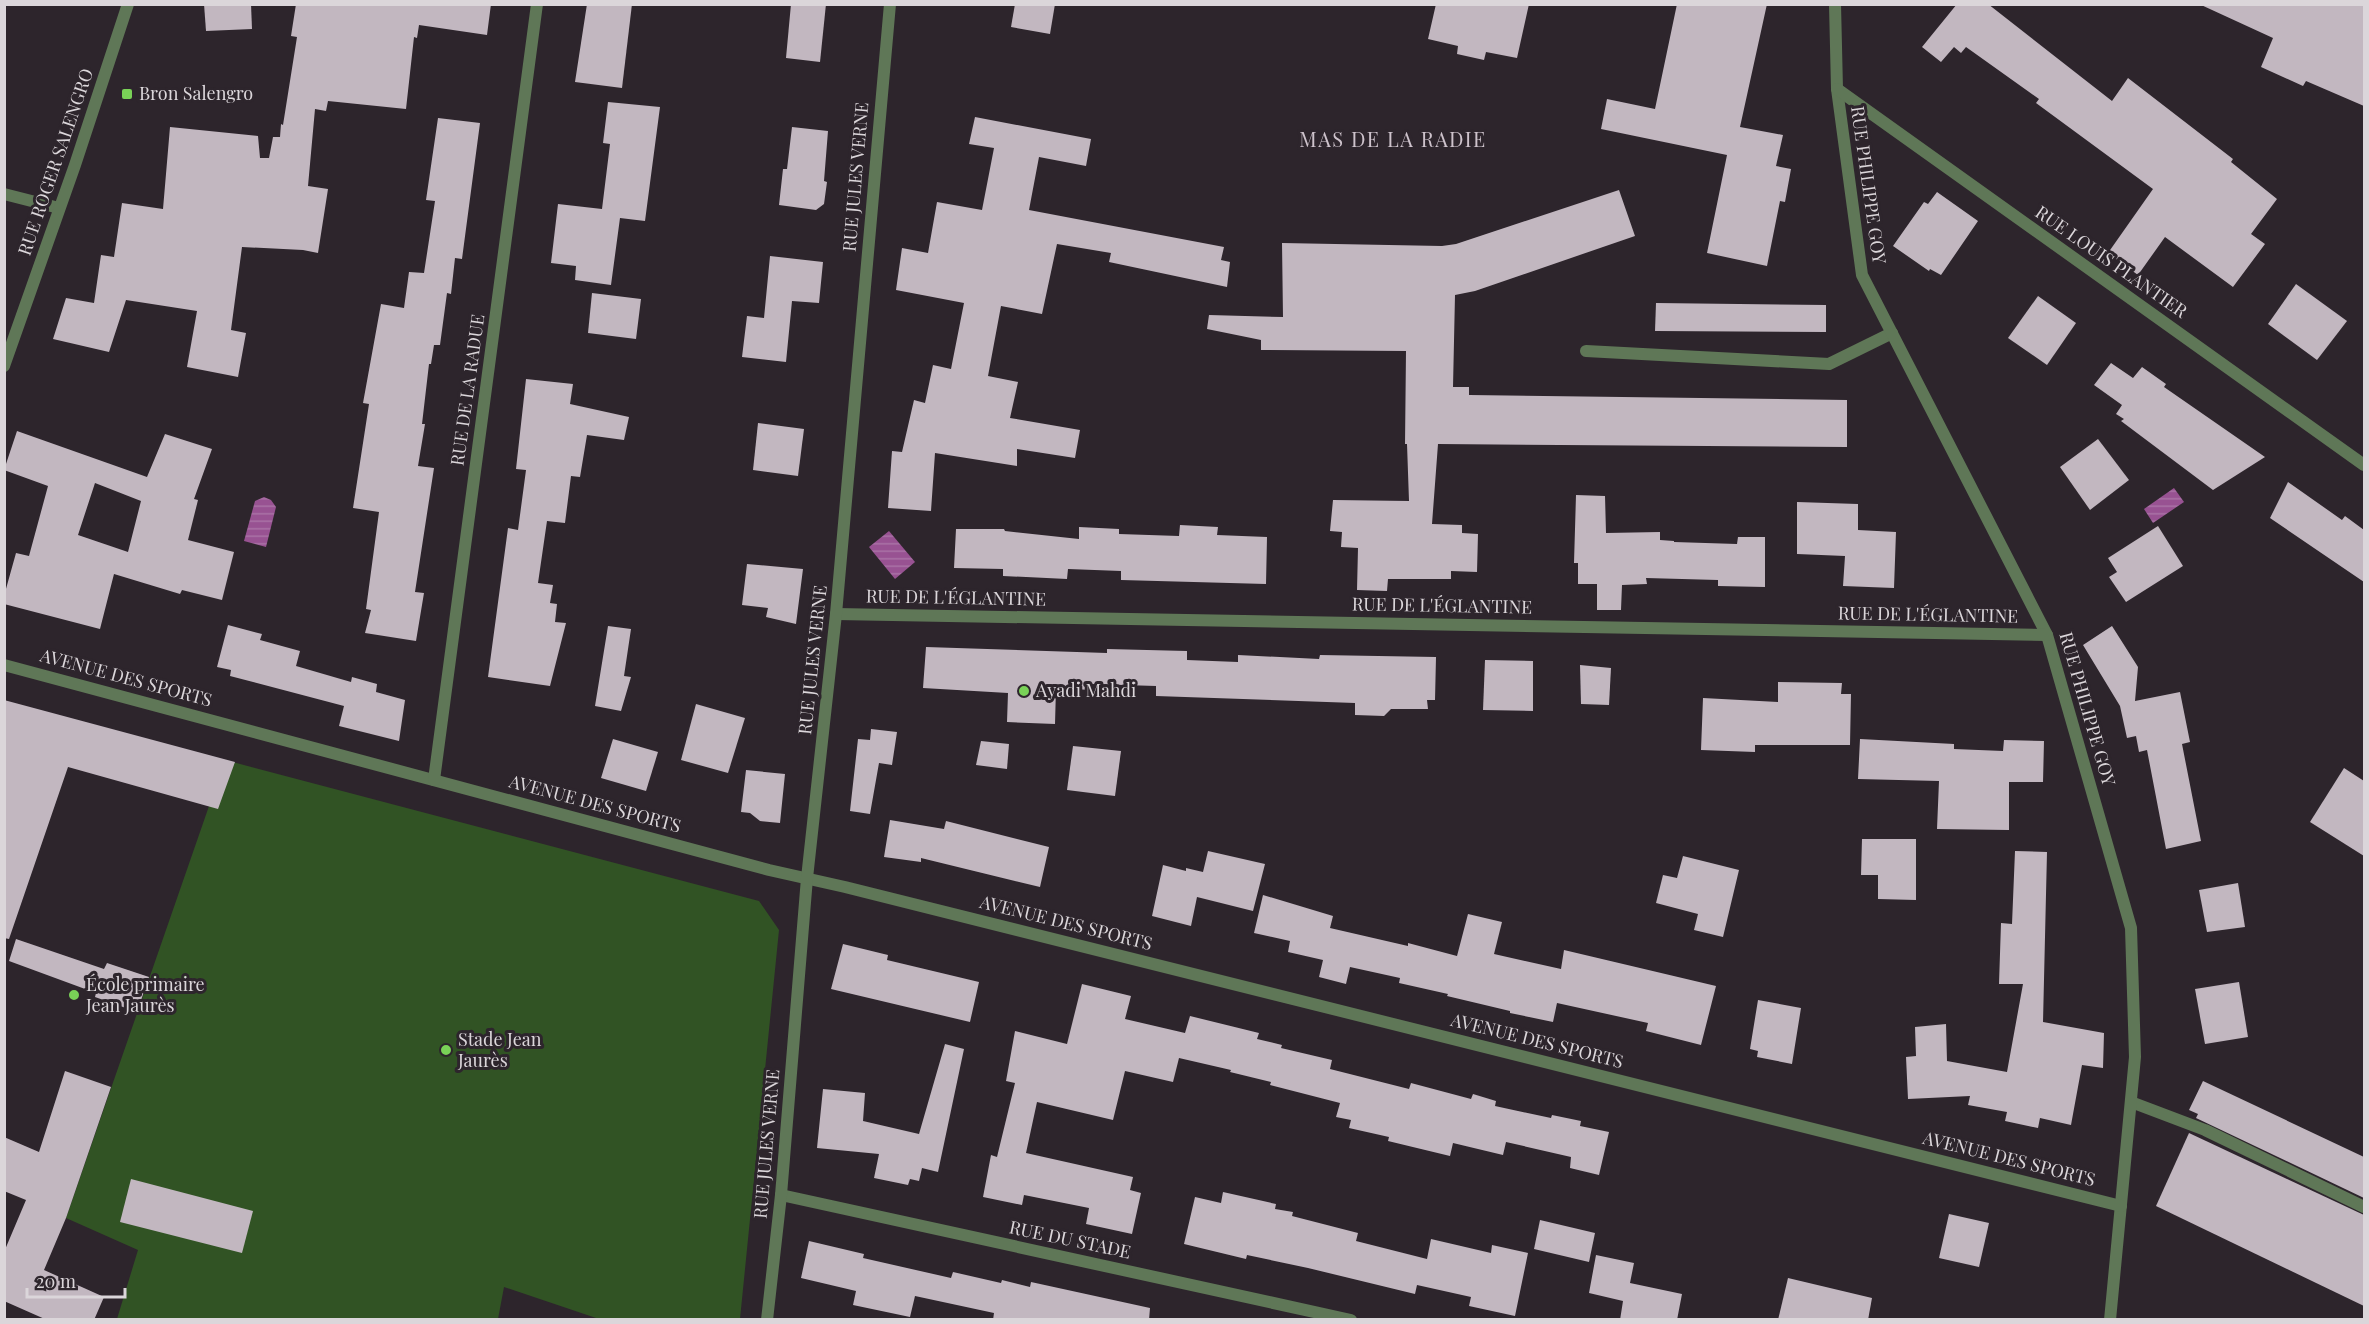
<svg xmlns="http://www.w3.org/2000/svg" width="2369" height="1324" font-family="'Playfair Display',serif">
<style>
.pitch{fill:#315324}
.water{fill:url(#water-rules)}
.building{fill:#c2b7c0;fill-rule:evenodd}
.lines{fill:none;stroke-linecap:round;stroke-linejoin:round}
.service{stroke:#5f7757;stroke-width:12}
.minor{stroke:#5f7757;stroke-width:12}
.poi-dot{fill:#79d157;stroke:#2d252c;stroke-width:2}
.labels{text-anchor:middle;stroke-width:6;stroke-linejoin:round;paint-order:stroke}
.poi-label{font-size:18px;fill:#dbd6da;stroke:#2d252c;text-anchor:start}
.street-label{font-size:18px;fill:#dbd6da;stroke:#2d252c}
.neighbourhood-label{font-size:20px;letter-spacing:1.5px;fill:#cec3cc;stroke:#2d252c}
</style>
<defs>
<pattern id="water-rules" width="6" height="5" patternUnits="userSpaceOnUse" patternTransform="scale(1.5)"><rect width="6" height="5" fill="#985292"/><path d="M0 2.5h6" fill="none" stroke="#aa72a6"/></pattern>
</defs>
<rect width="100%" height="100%" fill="#2d252c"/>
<polygon class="pitch" points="225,760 759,901 779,930 740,1319 599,1319 504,1287 498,1319 117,1319 138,1250 66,1218"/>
<g class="water">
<polygon points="2174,488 2184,502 2153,523 2144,509"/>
<polygon points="264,497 271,500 276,507 266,547 244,541 255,501"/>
<polygon points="889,531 915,562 895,579 869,547"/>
</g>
<g class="building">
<polygon points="204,4 251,4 252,29 206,31"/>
<polygon points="296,4 491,4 487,35 419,25 417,38 414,37 406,109 328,101 326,111 315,109 308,186 328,189 318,253 303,250 242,247 231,330 246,333 238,377 187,367 197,311 126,300 109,352 53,339 66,298 94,303 101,255 114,257 122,203 163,209 170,127 258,136 260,158 269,158 273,137 280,137 281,124 283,125 297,37 291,36"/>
<polygon points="587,4 632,4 622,88 575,82"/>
<polygon points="791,4 826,4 820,62 786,58"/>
<polygon points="1015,4 1055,4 1050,34 1011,27"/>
<polygon points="1436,4 1529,4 1517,58 1486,52 1484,60 1457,54 1458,46 1428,39"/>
<polygon points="1677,4 1767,4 1740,127 1783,135 1776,166 1791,169 1785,202 1780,201 1767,266 1707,253 1727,155 1601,129 1607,99 1655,109"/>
<polygon points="1957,4 1988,4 2112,101 2128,78 2233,159 2231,162 2277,199 2251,234 2265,244 2233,287 2165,237 2138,275 2108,253 2153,189 2036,103 2039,99 1966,47 1961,53 1954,47 1941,62 1922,47"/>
<polygon points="2199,4 2364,4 2364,106 2306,81 2303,86 2261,67 2273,38"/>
<polygon points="608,102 660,107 645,221 620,218 611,285 575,280 576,266 551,263 558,204 602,209 610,144 603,143"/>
<polygon points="975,117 1091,139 1086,166 1039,157 1029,210 1224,247 1221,260 1230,262 1227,287 1109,262 1111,253 1057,244 1042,314 1001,306 988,376 1018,382 1010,418 1080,430 1075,458 1017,449 1017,466 935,453 931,511 888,508 892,451 902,452 914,400 925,403 933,365 951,369 964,303 896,290 902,248 928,253 937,202 982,210 994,148 969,144"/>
<polygon points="438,118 480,123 462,259 455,258 451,294 447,293 440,345 434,345 431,364 429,364 422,424 425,424 418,466 434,468 415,592 424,593 416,641 365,633 371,610 366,609 379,512 353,508 369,404 363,403 381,304 404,308 409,272 424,273 435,201 426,200"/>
<polygon points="792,127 828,131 824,181 827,182 824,204 816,210 779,205 783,169 787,169"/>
<polygon points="1619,190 1635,236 1475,291 1455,295 1453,387 1469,387 1469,395 1847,400 1847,447 1438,444 1432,524 1462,525 1462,533 1478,534 1477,572 1451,571 1451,579 1388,579 1387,591 1357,590 1358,548 1341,547 1342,532 1330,531 1333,500 1409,501 1407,444 1405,444 1406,351 1261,350 1261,340 1207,329 1209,315 1283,317 1282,243 1442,246 1456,244"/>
<polygon points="1937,192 1978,221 1941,275 1930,269 1929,271 1893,246 1924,202 1928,204"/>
<polygon points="770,256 823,262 819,303 792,301 786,362 742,357 747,316 764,318"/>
<polygon points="2296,284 2347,321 2317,360 2268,324"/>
<polygon points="592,293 641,299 636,339 588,333"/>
<polygon points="2038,296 2076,323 2047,365 2008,338"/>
<polygon points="1656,303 1826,305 1826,332 1655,331"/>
<polygon points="2111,363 2133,378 2142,367 2166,384 2164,387 2265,457 2213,490 2121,421 2124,419 2116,414 2122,405 2094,385"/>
<polygon points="526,379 573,384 570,404 629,417 624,440 587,435 580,477 571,476 565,523 547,521 538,583 553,585 550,603 557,604 555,622 566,623 550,686 488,677 508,528 518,530 526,470 516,469"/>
<polygon points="758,423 804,429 798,476 753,470"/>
<path d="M17 431 147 477 165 434 212 449 194 499 198 500 188 540 234 552 222 600 182 590 180 594 114 574 100 629 4 604V596L16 553 29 556 48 486 4 470ZM95 483 141 501 128 552 78 535Z"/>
<polygon points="2098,439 2129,480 2090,510 2060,467"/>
<polygon points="2288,482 2342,520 2345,516 2364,530 2364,582 2270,518"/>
<polygon points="1576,495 1605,496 1606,533 1660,532 1660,540 1674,541 1674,542 1737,544 1738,537 1765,537 1765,587 1718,586 1718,580 1646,578 1647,584 1622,585 1621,610 1597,610 1597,584 1578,584 1578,563 1574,563"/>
<polygon points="1797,502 1858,504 1858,530 1896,532 1894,588 1843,586 1845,556 1797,554"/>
<polygon points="1180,525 1218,527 1217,535 1267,537 1266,584 1121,580 1121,571 1068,569 1067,579 1003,576 1003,569 954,568 956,529 1004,529 1005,531 1079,539 1079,527 1119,529 1119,534 1179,536"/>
<polygon points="2158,526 2183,566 2126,602 2109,577 2117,572 2108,558"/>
<polygon points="747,564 803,569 796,624 766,617 768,608 742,605"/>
<polygon points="228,625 262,634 260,640 300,651 296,666 351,682 352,677 377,684 376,692 405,700 399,741 339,726 344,706 230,676 231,670 217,667"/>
<polygon points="608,626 631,629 624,676 631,677 621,711 595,706"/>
<polygon points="2112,626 2138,667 2135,701 2180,692 2190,742 2182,744 2201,841 2166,849 2147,750 2139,752 2136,736 2127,738 2120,706 2083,645"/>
<polygon points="926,647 1107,653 1107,649 1187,651 1187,660 1238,662 1238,655 1319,659 1320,655 1436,657 1435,700 1427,700 1428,709 1391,709 1384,716 1355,715 1355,703 1156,696 1156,686 1092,684 1091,690 1056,688 1055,724 1007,722 1008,693 923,688"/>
<polygon points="1485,660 1533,661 1533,711 1483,710"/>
<polygon points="1580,665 1611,668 1609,705 1581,704"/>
<polygon points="1778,682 1842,683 1841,694 1851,694 1850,745 1755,745 1755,752 1701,750 1703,698 1778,702"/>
<polygon points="4,700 235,762 218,809 68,767 9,939 4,938"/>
<polygon points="696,704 745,718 728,773 681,760"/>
<polygon points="871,729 897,732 892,765 879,763 870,814 850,811 858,739 870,740"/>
<polygon points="613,739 658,752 646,791 601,778"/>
<polygon points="1860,739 1954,744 1954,749 2003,751 2004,740 2044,741 2043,782 2009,782 2009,830 1937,829 1939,781 1858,779"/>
<polygon points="981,741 1009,744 1007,769 976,765"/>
<polygon points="1073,746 1121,751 1115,796 1067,790"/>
<polygon points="2344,768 2364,781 2364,856 2310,822"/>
<polygon points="746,770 785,774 780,823 760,821 750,813 741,812"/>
<polygon points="890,820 944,829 946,821 1049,847 1040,887 921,858 921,862 884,857"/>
<polygon points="1862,839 1916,839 1916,900 1878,899 1878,875 1861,875"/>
<polygon points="1208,851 1265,864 1253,911 1197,897 1191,926 1152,916 1163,865 1186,871 1186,868 1203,872"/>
<polygon points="2015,851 2047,852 2043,1022 2104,1033 2103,1068 2082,1065 2071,1125 2040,1118 2038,1128 2005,1121 2007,1112 1968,1105 1970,1096 1908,1099 1906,1057 1916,1056 1915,1027 1946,1024 1947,1061 2007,1072 2023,984 1999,984 2001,923 2012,924"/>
<polygon points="1683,856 1739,870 1723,937 1694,930 1698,914 1656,903 1663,875 1677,878"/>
<polygon points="2238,883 2245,927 2207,932 2199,890"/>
<polygon points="1263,895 1333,916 1330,928 1408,946 1408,943 1457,956 1468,914 1502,922 1494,954 1561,969 1564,950 1716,986 1701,1045 1646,1031 1648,1023 1557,1003 1553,1022 1510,1013 1510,1011 1447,996 1448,994 1399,983 1400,978 1350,967 1346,984 1319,977 1323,960 1288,952 1290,941 1254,933"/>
<polygon points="16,939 104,969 107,963 149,977 137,1012 95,997 96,993 9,961"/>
<polygon points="843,944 888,955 887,960 979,982 970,1022 831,989"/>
<polygon points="2239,982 2248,1037 2205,1044 2195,989"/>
<polygon points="1082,984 1131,996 1125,1019 1185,1033 1190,1016 1259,1033 1257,1039 1282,1045 1281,1048 1332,1060 1330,1069 1409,1089 1411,1083 1471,1099 1473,1094 1496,1101 1495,1106 1551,1118 1552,1115 1581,1121 1580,1126 1609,1132 1599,1175 1570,1168 1571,1157 1506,1142 1503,1155 1453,1143 1450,1156 1388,1141 1389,1137 1349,1128 1351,1120 1336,1117 1340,1103 1270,1085 1271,1082 1230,1072 1231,1070 1179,1058 1173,1082 1125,1071 1113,1120 1037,1102 1026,1153 1133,1177 1130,1190 1141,1193 1132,1234 1086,1224 1089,1208 1024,1195 1022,1205 983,1197 991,1155 997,1157 1015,1083 1006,1081 1015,1031 1067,1044"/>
<polygon points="1758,1000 1801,1008 1792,1064 1757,1057 1758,1051 1750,1049"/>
<polygon points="945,1044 964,1049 938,1172 922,1168 919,1181 910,1179 908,1185 874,1178 879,1154 817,1148 823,1089 865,1093 863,1121 919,1134"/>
<polygon points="65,1071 111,1087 66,1218 44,1270 104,1297 94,1320 47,1320 4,1301 4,1252 26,1200 4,1191 4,1137 39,1152"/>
<polygon points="2203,1081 2364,1157 2364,1198 2196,1118 2198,1114 2189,1110"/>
<polygon points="2189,1133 2364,1215 2364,1306 2156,1206"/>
<polygon points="131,1179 253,1211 242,1253 120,1222"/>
<polygon points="1223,1192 1276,1204 1275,1209 1293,1212 1292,1216 1358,1233 1356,1241 1427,1259 1431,1239 1491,1253 1492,1245 1528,1253 1515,1316 1469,1306 1471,1297 1417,1285 1415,1294 1308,1268 1247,1255 1246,1259 1184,1244 1195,1197 1221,1203"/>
<polygon points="1949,1214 1989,1223 1979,1267 1939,1258"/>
<polygon points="1540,1220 1595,1233 1589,1262 1534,1249"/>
<polygon points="809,1241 864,1254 863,1258 951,1278 953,1272 1001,1283 1002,1280 1030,1287 1031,1282 1150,1308 1149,1320 993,1320 994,1313 915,1296 910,1317 853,1305 856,1291 801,1278"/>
<polygon points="1596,1255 1634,1263 1630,1283 1682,1294 1677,1320 1620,1320 1623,1301 1589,1293"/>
<polygon points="1788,1278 1872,1298 1868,1320 1778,1320"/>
</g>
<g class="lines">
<g class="service">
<polyline points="1586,351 1829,364 1892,333"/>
<polyline points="2131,1102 2205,1130 2364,1207"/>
</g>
<g class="minor">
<polyline points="1835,4 1837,89 1862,275 2047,635 2131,928 2135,1057 2110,1320"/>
<polyline points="1837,89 2364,465"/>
<polyline points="4,194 59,208"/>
<polyline points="4,366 75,165 128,4"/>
<polyline points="836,614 2047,635"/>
<polyline points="4,665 769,870 845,887 2121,1206"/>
<polyline points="434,780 537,4"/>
<polyline points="781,1195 1351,1320"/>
<polyline points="767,1320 781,1195 807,878 836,614 890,4"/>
</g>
</g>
<g class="poi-dot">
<rect x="121" y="88" width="12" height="12" rx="3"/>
<circle cx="1024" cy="691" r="6"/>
<circle cx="74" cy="995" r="6"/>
<circle cx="446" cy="1050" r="6"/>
</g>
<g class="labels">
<g class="poi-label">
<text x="139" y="100">Bron Salengro</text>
<text x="1036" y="697">Ayadi Mahdi</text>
<text x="86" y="991">École primaire<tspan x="86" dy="21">Jean Jaurès</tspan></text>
<text x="458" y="1046">Stade Jean<tspan x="458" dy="21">Jaurès</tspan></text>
</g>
<g class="street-label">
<text transform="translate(56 162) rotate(-71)" y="6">RUE ROGER SALENGRO</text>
<text transform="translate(856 177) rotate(-85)" y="6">RUE JULES VERNE</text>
<text transform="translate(1868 185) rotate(82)" y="6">RUE PHILIPPE GOY</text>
<text transform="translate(2111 262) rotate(35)" y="6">RUE LOUIS PLANTIER</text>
<text transform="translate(468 390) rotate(-82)" y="6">RUE DE LA RADUE</text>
<text transform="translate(956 598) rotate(1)" y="6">RUE DE L'ÉGLANTINE</text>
<text transform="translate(1442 606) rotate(1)" y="6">RUE DE L'ÉGLANTINE</text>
<text transform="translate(1928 615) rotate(1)" y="6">RUE DE L'ÉGLANTINE</text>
<text transform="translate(813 660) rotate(-84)" y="6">RUE JULES VERNE</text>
<text transform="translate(126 678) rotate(15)" y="6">AVENUE DES SPORTS</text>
<text transform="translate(2087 709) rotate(74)" y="6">RUE PHILIPPE GOY</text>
<text transform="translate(595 804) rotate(15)" y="6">AVENUE DES SPORTS</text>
<text transform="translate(1066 923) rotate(14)" y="6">AVENUE DES SPORTS</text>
<text transform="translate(1537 1041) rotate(14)" y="6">AVENUE DES SPORTS</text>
<text transform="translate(767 1144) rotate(-85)" y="6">RUE JULES VERNE</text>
<text transform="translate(2009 1159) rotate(14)" y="6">AVENUE DES SPORTS</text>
<text transform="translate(1070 1240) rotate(12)" y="6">RUE DU STADE</text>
</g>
<g class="neighbourhood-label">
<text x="1393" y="147">MAS DE LA RADIE</text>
</g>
</g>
<rect width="2369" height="1324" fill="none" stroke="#dbd6da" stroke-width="12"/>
<path d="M27 1288v9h98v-9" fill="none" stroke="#dbd6da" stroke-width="3"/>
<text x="36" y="1288" font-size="18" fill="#dbd6da" stroke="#2d252c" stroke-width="4.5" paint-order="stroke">20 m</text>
</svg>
